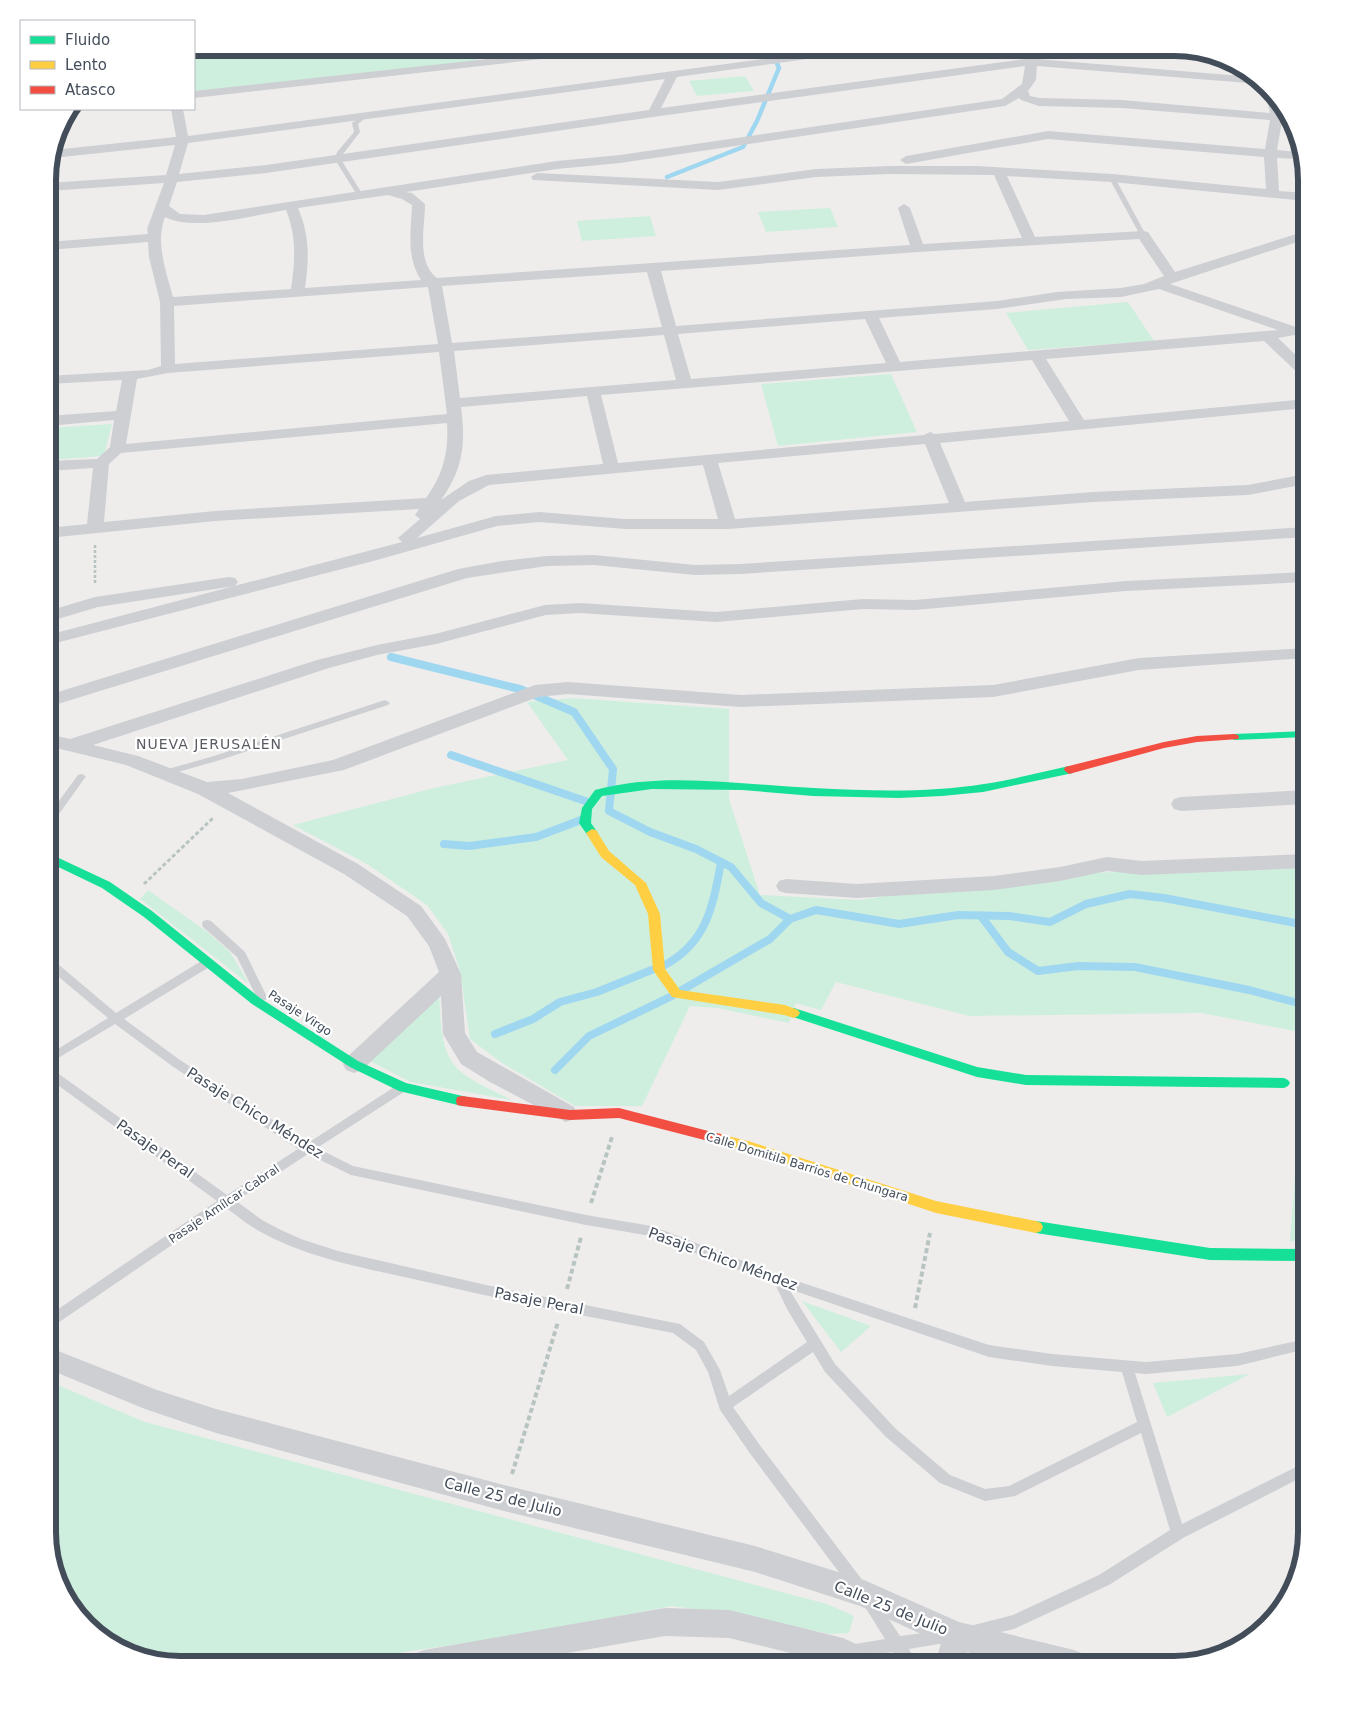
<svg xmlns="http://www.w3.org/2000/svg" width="1354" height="1712" font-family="'DejaVu Sans',sans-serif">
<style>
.green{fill:#cfefde}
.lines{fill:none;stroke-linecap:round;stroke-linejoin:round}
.stream-far1{stroke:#a0d7f0;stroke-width:4.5}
.stream{stroke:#a0d7f0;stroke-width:8}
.path-far2{stroke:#b8c4c2;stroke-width:2.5;stroke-dasharray:3 2;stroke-linecap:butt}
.path-far1{stroke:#b8c4c2;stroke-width:3;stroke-dasharray:4 2.5;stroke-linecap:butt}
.path{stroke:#b8c4c2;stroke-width:4;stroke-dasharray:5 3;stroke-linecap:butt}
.lane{fill:#cecfd3;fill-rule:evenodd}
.street{fill:#cecfd3;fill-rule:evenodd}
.fast{fill:#16e098;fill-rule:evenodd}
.slow{fill:#ffcf43;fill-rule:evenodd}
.jam{fill:#f24e42;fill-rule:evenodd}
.labels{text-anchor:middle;stroke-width:4.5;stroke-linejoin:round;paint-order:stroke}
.street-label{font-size:12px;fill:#434d5a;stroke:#fff}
.neighbourhood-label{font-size:14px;letter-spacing:1px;fill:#585b61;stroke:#fff}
.near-street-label{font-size:15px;fill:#434d5a;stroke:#fff}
.rim{fill:none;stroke:#434d5a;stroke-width:6}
</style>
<rect width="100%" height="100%" fill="#eeedec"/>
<g class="green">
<polygon points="194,48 468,48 478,62 194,94"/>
<polygon points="745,76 754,91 697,96 689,81"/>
<polygon points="830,208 838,227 766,232 758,212"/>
<polygon points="650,216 656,236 582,241 577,221"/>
<polygon points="1128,302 1154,341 1028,350 1006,313"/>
<polygon points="891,374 917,432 778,446 761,384"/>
<polygon points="112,424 104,456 48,460 48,428"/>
<polygon points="572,698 729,709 729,799 760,895 860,900 950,886 1088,873 1306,865 1306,1242 1290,1241 1306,1033 1201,1013 969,1016 836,982 821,1010 796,1003 789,1023 717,1008 690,1006 642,1106 575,1106 502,1063 470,1039 460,971 448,934 427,905 367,864 293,825 434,788 568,760 527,702"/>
<polygon points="148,890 206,931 230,952 249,984 140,899"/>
<path d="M439 997C441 1018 440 1044 452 1062 463 1079 495 1091 512 1100L411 1082 368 1060Z"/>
<polygon points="802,1301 871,1326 841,1352"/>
<polygon points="1250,1374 1167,1417 1153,1383"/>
<polygon points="48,1381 145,1422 827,1604 854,1616 849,1633 830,1634 738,1615 672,1606 527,1634 411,1651 332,1664 180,1664 121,1651 70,1606 48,1532"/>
</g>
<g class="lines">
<polyline class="stream-far1" points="667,177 743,147 757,121 779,68 770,48"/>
<g class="stream">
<polyline points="391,657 520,689 574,712 613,769 609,811 650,832 696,849 731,867 761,903 790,919"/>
<polyline points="451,755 588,802"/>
<polyline points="444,844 469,846 536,837 581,820"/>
<polyline points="981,916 1008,952 1038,971 1078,966 1135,967 1249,990 1306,1005"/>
<path d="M665 965C707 942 713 906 721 862"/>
<polyline points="682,990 770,939 790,919 816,910 899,924 958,915 1009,916 1050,922 1086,904 1130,894 1164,898 1306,925"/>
<polyline points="495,1034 533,1019 560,1002 597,992 654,969"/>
<polyline points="555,1070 589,1036 672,996"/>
</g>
<polyline class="path-far2" points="95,545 95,583"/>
<polyline class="path-far1" points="144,884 214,817"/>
<g class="path">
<polyline points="591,1203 612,1137"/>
<polyline points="567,1289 581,1237"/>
<polyline points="915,1308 930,1233"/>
<polyline points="512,1474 558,1322"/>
</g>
<g class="lane">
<polygon points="364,114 369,115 358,124 360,132 340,158 363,195 360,197 357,195 334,158 338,151 354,132 352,123"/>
<polygon points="1112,176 1115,178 1146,235 1145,236 1140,235 1109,178"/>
<polygon points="385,700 390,703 388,705 220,760 164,776 159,773 161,771 214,756"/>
<polygon points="81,774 84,775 86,777 84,779 51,825 48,826 48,816 78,775"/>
<polygon points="207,920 211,921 245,952 267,997 266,1000 258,1000 237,957 203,927 202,924 203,921"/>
<path d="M48 958 52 959 116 1013 203 960H211L212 963 211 966 124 1019 180 1060 308 1143 399 1084 403 1083 407 1084 409 1087 407 1090 317 1148 353 1166 586 1215 652 1226 782 1276 989 1345 1052 1354 1146 1362 1237 1354 1306 1339V1349L1237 1366 1146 1374 1135 1373 1182 1524 1306 1462V1475L1183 1538 1109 1585 1014 1629 975 1638 970 1636 968 1631 970 1626 1013 1615 1099 1575 1170 1530 1141 1433 1015 1496 985 1501 940 1483 886 1437 825 1372 813 1352 733 1407 759 1444 863 1581 865 1586 863 1591 858 1593 853 1591 749 1452 720 1410 708 1372 696 1350 673 1333C592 1317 511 1302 431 1283 372 1269 307 1260 254 1228 244 1222 235 1214 226 1208L52 1327 48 1328V1316L217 1201 48 1078V1068L52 1069 227 1195 298 1149 172 1066 115 1024 48 1064V1055L108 1018 48 968ZM308 1154 351 1175 586 1225 651 1236 775 1284 787 1309 807 1342 729 1396 720 1370 704 1342 680 1324 486 1285 338 1251 301 1239 281 1230 262 1220 236 1201ZM789 1289 989 1357 1052 1366 1122 1372 1137 1422 1009 1486 985 1489 950 1475 896 1429 835 1364Z"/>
<polygon points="869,1595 874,1597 900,1636 946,1630 951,1632 953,1637 951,1642 909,1649 917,1664 902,1664 893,1652 854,1657 849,1655 847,1650 849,1645 885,1639 862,1602 864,1597"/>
</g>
<g class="street">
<polygon points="589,48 620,48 614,51 194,98 194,91"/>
<path d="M713 48C726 48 760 47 770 56L767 59 844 48H871L865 51 677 77 661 108 1026 59 1028 48H1038L1037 59 1253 77 1260 84 1037 66 1036 80 1028 91 1030 96 1040 98 1122 100 1270 113 1266 95 1269 92 1280 102 1282 114H1286L1288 121H1282L1277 150 1298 152 1300 159 1277 158 1279 191 1306 193V201L1112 182 1007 176 1035 237 1143 231 1148 232 1175 272 1306 231V239L1170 284 1296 327 1306 325V333L1278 338 1306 365V377L1301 376 1264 341 1046 359 1084 420 1306 399V408L940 443 965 502 1093 492 1248 485 1306 474V484L1248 495 1093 502 728 529H625L539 522 497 526 377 560 48 645V635L402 542 398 538 420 519 415 515 419 509 215 521 48 538V528L87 524 93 468 48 471V461L97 459 110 447 114 420 48 426V416L116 411 122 380 48 384V376L148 370 161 366 160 302 149 257 148 242 48 250V242L148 234 147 229 164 183 48 191V183L166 175 175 145 53 158V150L176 137 171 109H183L188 136 763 59 718 51ZM1025 66 1022 84 1002 99 620 155 557 161 204 215 180 214 169 206 177 182 266 173 653 117ZM665 79 649 110 266 165 179 174 188 143ZM1019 98 1021 100 1039 106 1122 108 1270 120 1265 149 1048 131 906 156 900 160 906 164 1048 139 1264 157 1266 189 1112 174 977 166H890L816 169 718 182 537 173 531 177 533 180 718 190 816 177 890 174 994 175 1022 238 923 244 910 208 904 204 898 208 910 245 437 278C416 262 425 227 425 204L412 193 406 192 557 169 620 163 1005 106ZM388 195 402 199 412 205C411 231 406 257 421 280L305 288C309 259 310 236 298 208ZM286 210C297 237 295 261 291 289L173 297C166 271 155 243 165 217 193 232 255 215 286 210ZM1139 239 1164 276 1144 284 1121 288 1057 292 997 301 676 326 661 271 918 252ZM647 272 662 327 452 343 442 286ZM428 287 438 344 175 364 174 306ZM1159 289 1278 330 900 362 879 318 997 309 1066 299 1121 297ZM865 319 886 363 691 379 678 334ZM664 335 676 380 460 398 454 351ZM439 352 447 414 126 444 137 379 168 373ZM1032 360 1069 421 935 434 930 432 924 435 618 463 601 395ZM587 396 603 464 486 475 469 481 441 500C463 469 466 444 461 407ZM447 423C449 452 443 475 426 498L215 511 104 522 109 464 121 453ZM925 444 949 503 735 519 718 463ZM703 465 718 519H625L539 512 496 516 417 538 459 501 489 485Z"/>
<polygon points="1306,527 1306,537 741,574 695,575 594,565 547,566 467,578 48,707 48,695 458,569 502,561 547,556 594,555 695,565 741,564"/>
<polygon points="1306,572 1306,582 1126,591 915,610 863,609 716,622 580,613 546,615 436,644 377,655 329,668 93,745 138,756 207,782 242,779 333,760 535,685 568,682 741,695 993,685 1139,658 1306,648 1306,658 1139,670 993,697 741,707 568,694 538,697 344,770 228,793 358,864 421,906 445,939 461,974 465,1033 477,1052 574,1107 577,1113 574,1119 566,1122 490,1082 461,1064 443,1034 441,996 362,1070 354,1073 346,1070 343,1064 346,1058 439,972 429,946 407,916 344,874 198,794 126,765 48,746 48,734 70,739 317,660 377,645 435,634 545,605 580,603 716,612 863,599 915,600 1126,581"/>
<polygon points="229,577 235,578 238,582 235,586 98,607 48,622 48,611 95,597"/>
<polygon points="1306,790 1306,804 1181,811 1174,809 1171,804 1174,799 1181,797"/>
<polygon points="1306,854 1306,868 1142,875 1107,871 1060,881 994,890 857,898 786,893 779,891 776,886 779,881 786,879 857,884 994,876 1060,867 1107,857 1142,861"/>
<polygon points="48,1347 157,1390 216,1409 504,1485 755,1546 864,1580 959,1622 1074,1650 1084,1654 1088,1664 1016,1664 967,1652 963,1664 935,1664 941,1643 860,1606 755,1572 504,1511 216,1433 145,1409 48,1369"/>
<polygon points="665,1608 729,1610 843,1638 878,1654 882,1664 836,1664 729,1638 665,1636 503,1664 410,1664 414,1654 424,1650"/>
</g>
<g class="fast">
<polygon points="1306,731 1306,737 1234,740 1229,737 1234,734"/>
<path d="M1069 766 1073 767 1074 770 1073 773 983 792 942 796 899 798 813 796 742 790 652 789 602 796 592 809 591 823 598 833 596 836H588L579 823 582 808 595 790C664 771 743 785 814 788 870 791 928 793 984 784 1012 780 1041 772 1069 766Z"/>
<polygon points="48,853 110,882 152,911 260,998 358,1061 406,1083 467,1097 468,1101 467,1105 462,1106 399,1091 350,1067 252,1004 144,917 102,888 48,862"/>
<polygon points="794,1008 977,1067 1026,1075 1284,1078 1288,1080 1290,1083 1288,1086 1284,1088 1026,1085 977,1077 790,1016 788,1013 790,1010"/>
<polygon points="1036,1221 1210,1248 1306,1249 1306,1261 1210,1260 1036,1233 1031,1231 1029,1227 1031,1223"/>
</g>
<g class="slow">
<polygon points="592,829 596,830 609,851 646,883 660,914 665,969 680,990 785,1005 798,1010 800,1013 798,1016 794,1018 784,1015 672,997 653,970 648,914 635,885 601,857 586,833"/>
<polygon points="716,1133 748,1141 936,1201 1036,1221 1041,1223 1043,1227 1041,1231 1036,1233 936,1213 748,1151 711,1142 710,1138 711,1134"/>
</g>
<g class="jam">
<polygon points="1234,734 1238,735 1239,737 1238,739 1197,742 1164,748 1069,774 1064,770 1065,767 1164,742 1197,736"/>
<polygon points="462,1096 570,1110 619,1108 716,1133 721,1134 722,1138 721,1142 716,1143 619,1118 570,1120 462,1106 457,1105 456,1101 457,1097"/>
</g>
</g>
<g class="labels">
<g class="street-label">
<text transform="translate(300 1013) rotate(33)" y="4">Pasaje Virgo</text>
<text transform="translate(807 1167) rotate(17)" y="4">Calle Domitila Barrios de Chungara</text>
<text transform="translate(224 1204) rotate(-34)" y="4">Pasaje Amílcar Cabral</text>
</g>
<g class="neighbourhood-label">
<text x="209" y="749">NUEVA JERUSALÉN</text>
</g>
<g class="near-street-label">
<text transform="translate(255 1113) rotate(32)" y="5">Pasaje Chico Méndez</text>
<text transform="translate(155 1149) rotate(35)" y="5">Pasaje Peral</text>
<text transform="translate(723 1259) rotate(20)" y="5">Pasaje Chico Méndez</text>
<text transform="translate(539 1301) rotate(11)" y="5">Pasaje Peral</text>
<text transform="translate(503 1497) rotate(14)" y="5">Calle 25 de Julio</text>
<text transform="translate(891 1608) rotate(22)" y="5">Calle 25 de Julio</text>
</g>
</g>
<path d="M0 0H1354V1712H0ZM180 56H1174A124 124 0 0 1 1298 180V1532A124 124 0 0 1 1174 1656H180A124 124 0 0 1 56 1532V180A124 124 0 0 1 180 56Z" fill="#fff" fill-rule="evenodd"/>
<path class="rim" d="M180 56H1174A124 124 0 0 1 1298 180V1532A124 124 0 0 1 1174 1656H180A124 124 0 0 1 56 1532V180A124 124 0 0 1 180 56Z"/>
<rect x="20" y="20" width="175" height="90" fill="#ffffff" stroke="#b4b8bd"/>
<rect x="30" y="36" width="25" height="8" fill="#16e098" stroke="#b4b8bd"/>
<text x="65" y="45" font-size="15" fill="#434d5a">Fluido</text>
<rect x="30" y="61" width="25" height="8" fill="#ffcf43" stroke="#b4b8bd"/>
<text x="65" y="70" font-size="15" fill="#434d5a">Lento</text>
<rect x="30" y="86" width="25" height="8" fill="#f24e42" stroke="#b4b8bd"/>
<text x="65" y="95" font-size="15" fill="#434d5a">Atasco</text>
</svg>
